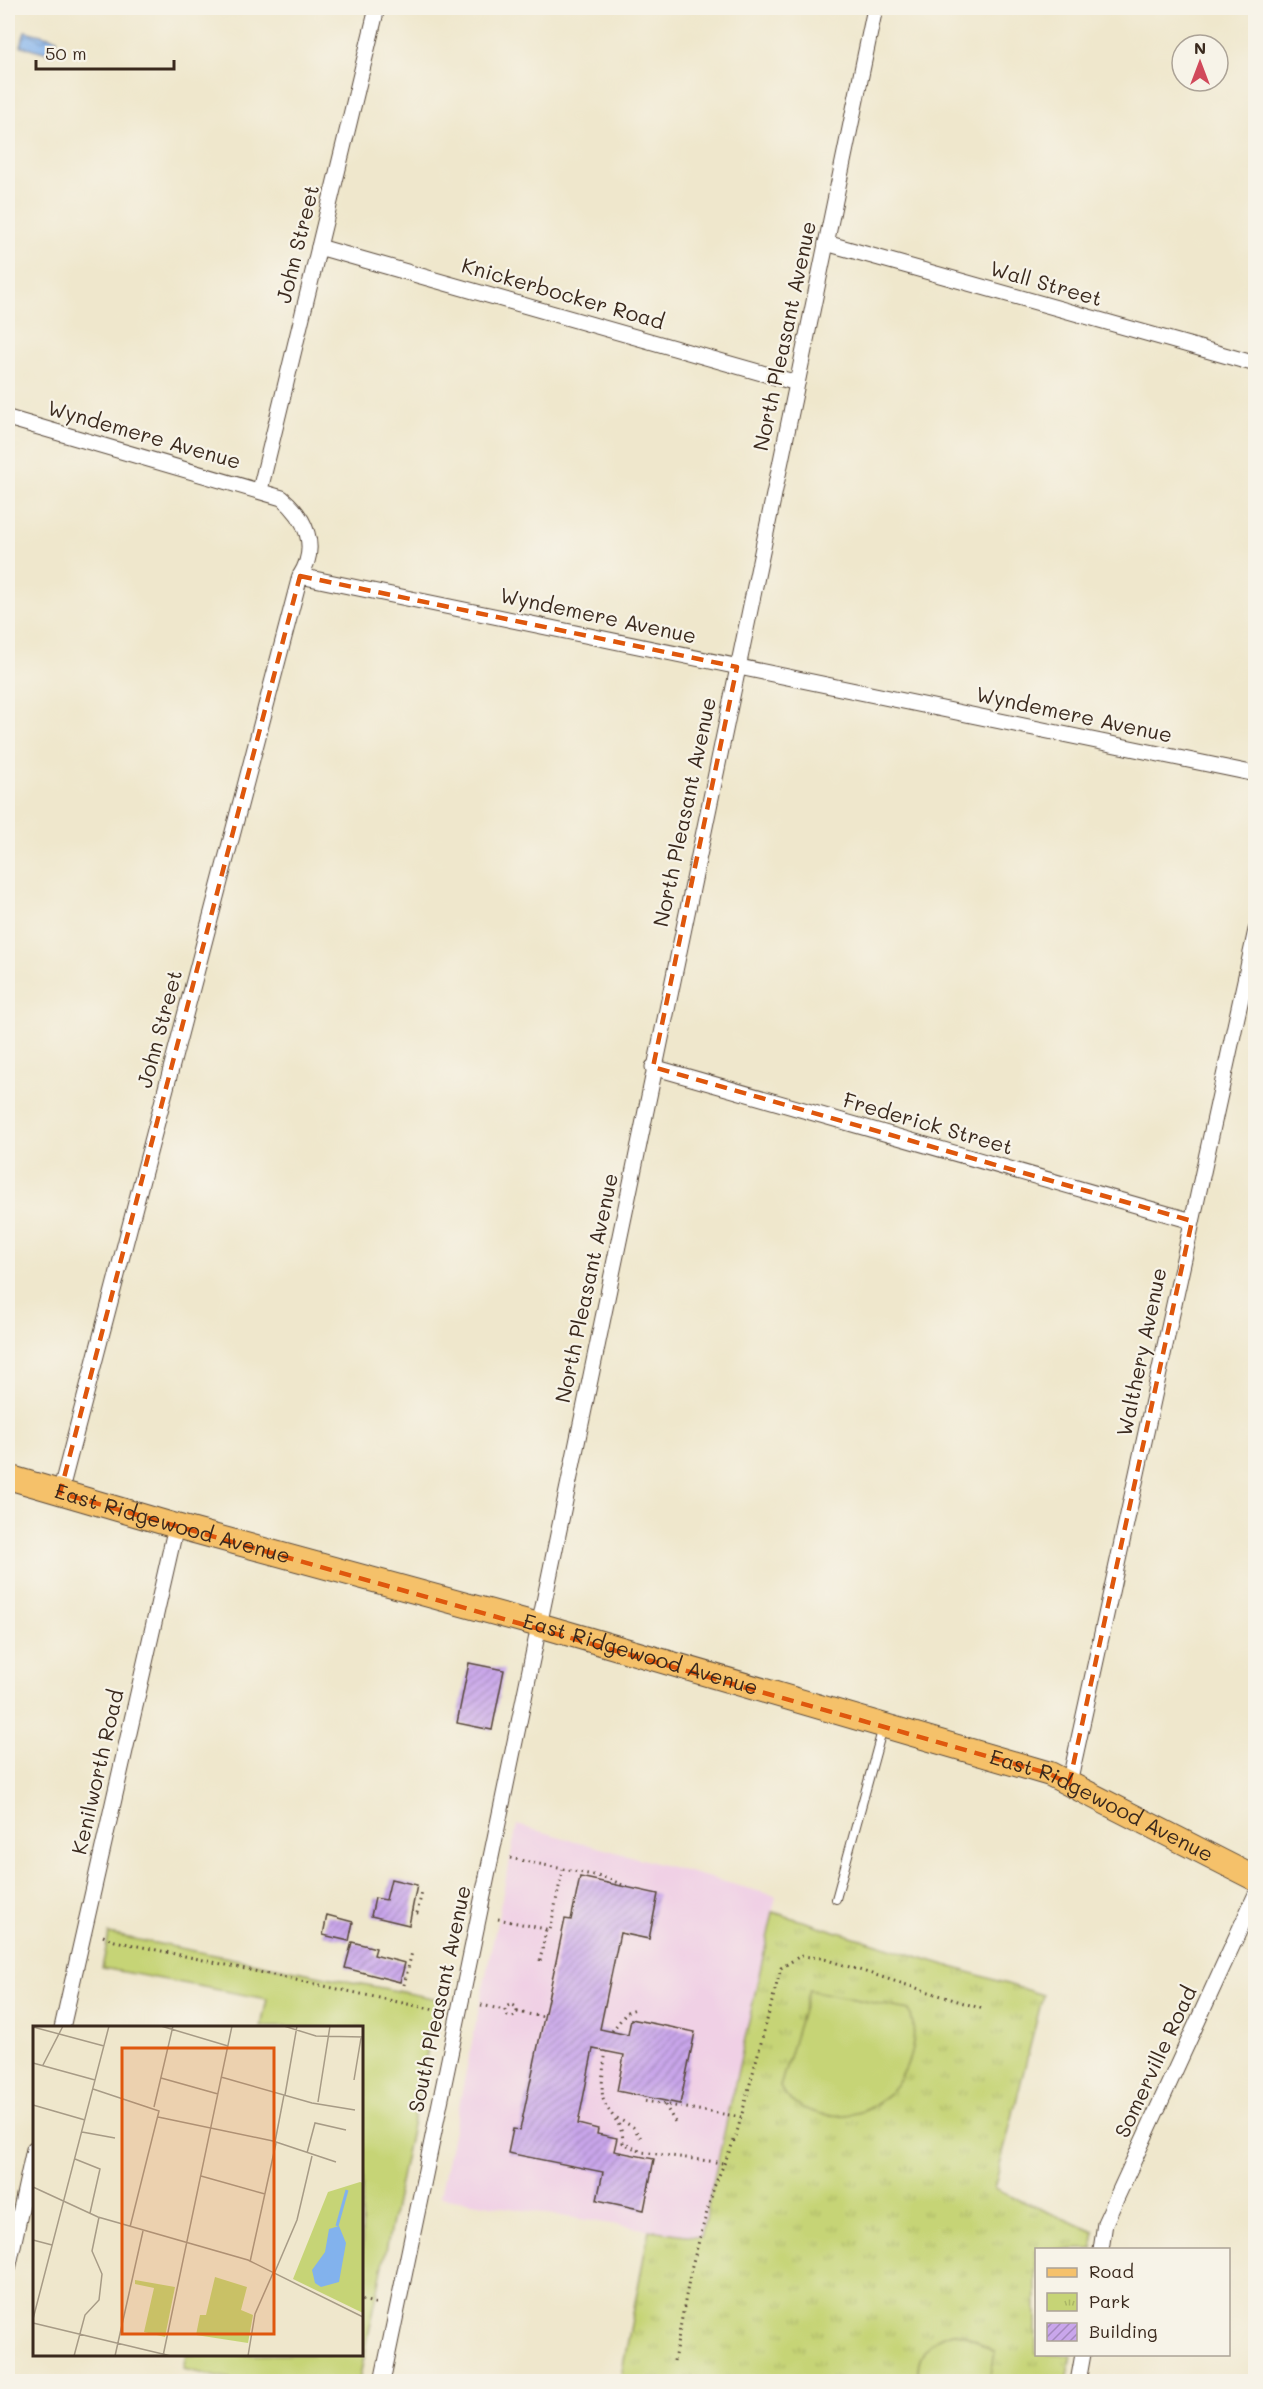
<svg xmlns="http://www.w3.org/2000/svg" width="1263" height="2389" font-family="Mali,sans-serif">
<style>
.built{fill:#f0d0e5}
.park{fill:url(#park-tufts);stroke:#807f4a;stroke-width:1.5}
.pitch{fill:#c6d476;stroke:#807f4a;stroke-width:1.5}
.water{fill:url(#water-waves);stroke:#5e6e86;stroke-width:1.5}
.building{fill:url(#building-hatch)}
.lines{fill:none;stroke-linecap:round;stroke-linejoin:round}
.lane-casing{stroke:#564638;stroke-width:10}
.street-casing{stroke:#564638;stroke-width:17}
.primary-casing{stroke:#564638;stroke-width:26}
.path{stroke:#564638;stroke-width:3;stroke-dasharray:1.5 4.5;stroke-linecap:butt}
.lane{stroke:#fff;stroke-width:8}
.street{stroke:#fff;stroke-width:15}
.primary{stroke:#f5c16b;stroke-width:24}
.marked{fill:none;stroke:#df570d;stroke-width:4.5;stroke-dasharray:12 8;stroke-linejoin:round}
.labels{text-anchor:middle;stroke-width:4.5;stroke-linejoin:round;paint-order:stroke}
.street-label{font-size:21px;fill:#3b2a1e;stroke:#f7f3e8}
.inset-river{fill:none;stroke:#82b2ed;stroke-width:3}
.inset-road{fill:none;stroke:#a79b86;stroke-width:1.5}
.view{fill:#df570d;fill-opacity:0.15;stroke:#df570d;stroke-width:3}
.inset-edge{fill:none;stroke:#3b2a1e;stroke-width:3}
</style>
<defs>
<pattern id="park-tufts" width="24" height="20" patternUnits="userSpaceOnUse" patternTransform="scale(1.5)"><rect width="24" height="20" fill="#c6d476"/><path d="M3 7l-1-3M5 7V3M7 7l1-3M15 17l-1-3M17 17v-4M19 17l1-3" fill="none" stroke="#abb666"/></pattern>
<pattern id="water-waves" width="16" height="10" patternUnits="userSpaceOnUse" patternTransform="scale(1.5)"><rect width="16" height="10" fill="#82b2ed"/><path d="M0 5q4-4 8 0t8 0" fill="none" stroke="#6c91bf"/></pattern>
<pattern id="building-hatch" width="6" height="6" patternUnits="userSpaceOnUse" patternTransform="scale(1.5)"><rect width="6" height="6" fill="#c9a6eb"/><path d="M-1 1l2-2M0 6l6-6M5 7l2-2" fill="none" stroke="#a487be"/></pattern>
</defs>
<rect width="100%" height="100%" fill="#f7f3e8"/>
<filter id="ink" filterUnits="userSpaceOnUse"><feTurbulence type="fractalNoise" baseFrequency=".0167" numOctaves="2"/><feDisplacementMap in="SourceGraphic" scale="12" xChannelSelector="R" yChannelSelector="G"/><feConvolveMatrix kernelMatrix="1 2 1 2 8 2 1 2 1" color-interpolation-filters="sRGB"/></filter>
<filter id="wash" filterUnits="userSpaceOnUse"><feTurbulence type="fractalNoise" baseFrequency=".008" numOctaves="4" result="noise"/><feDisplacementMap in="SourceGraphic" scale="24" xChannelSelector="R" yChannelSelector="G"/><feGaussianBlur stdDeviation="1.35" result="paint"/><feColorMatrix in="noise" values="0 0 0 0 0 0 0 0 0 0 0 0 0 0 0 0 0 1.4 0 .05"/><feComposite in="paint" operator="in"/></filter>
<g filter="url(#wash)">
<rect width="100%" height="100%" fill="#efe7cc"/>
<polygon class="built" points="517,1825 776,1896 701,2238 440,2197"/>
<polygon class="park" points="773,1912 1043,1995 994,2189 1095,2232 1092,2249 1036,2250 1036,2354 1072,2355 1067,2381 620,2382 649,2230 701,2237"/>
<g class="pitch">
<polygon points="109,1934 438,1999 359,2381 235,2381 183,2369 186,2355 362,2354 362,2028 261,2027 267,1999 102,1968"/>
<path d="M809 1990 909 2010C923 2044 902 2091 870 2108 842 2123 794 2115 780 2087Z"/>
<path d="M953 2333 963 2334 995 2352 990 2381H919C914 2357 929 2338 953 2333Z"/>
</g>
<polygon class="water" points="25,31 57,39 53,54 21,46"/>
<g id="blocks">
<g class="building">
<polygon points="469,1663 504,1670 492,1730 457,1723"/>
<polygon points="580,1877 658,1894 649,1939 620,1933 600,2029 628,2035 631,2019 695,2032 680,2104 617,2091 624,2055 593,2049 578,2124 598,2129 597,2134 617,2138 614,2151 654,2159 644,2210 597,2200 603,2172 508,2153 513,2129 520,2130 565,1919 571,1920"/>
<polygon points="391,1879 417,1885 409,1925 371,1916 375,1898 386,1900"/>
<polygon points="327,1915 353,1922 349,1941 323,1935"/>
<polygon points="352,1942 376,1948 374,1955 405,1963 400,1982 345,1968"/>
</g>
</g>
</g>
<g filter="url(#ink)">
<use href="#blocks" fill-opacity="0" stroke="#564638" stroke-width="1.5"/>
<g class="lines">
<defs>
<polyline id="lane" points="836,1899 883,1727"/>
<g id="street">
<polyline points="826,243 1256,364"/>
<polyline points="319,247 797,383"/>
<path d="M8 418 282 498C306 518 319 547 300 576L60 1493"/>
<polyline points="260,490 377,8"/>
<polyline points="300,576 1256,774"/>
<polyline points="653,1067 1192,1221"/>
<polyline points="1069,1784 1256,930"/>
<polyline points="62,2028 176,1526"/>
<polyline points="1101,2250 1105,2223 1256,1894"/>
<polyline points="8,2269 34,2149"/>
<polyline points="382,2382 875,8"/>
<polyline points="1078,2382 1083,2354"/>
</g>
<g id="primary">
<path id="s1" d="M8 1477 176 1526 539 1625 1050 1774 1256 1879"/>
</g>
</defs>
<use href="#lane" class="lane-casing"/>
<use href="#street" class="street-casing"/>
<use href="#primary" class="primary-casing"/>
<g class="path">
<polyline points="510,1858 607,1878 627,1887"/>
<polyline points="411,1912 417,1913 422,1892"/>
<polyline points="498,1919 550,1930 563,1868"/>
<polyline points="103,1936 115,1941 440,2011"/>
<polyline points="540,1961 546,1930"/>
<polyline points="404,1985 412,1952"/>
<circle cx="511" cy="2011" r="6"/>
<polyline points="481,2005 505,2010"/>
<polyline points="517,2012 544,2017"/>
<polyline points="612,2031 627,2012 636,2009"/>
<path d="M606 2051C604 2063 599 2094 605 2104 613 2119 623 2124 623 2143L642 2152 723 2163"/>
<polyline points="644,2096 644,2101 741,2117"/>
<polyline points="665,2105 675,2122"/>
<polyline points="617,2118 633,2127 643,2141"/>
<polyline points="362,2300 379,2304"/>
<polyline points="674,2361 691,2269 714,2187 736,2136 781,1968 800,1956 821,1958 983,2009"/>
</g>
<use href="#lane" class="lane"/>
<use href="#street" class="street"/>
<use href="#primary" class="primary"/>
</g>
</g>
<path class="marked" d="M300 576 737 667 653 1067 1192 1221 1069 1784 1050 1774 60 1493Z"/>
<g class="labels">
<g class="street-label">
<text transform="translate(298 244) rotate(-76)" y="7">John Street</text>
<text transform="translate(1046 284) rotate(16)" y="7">Wall Street</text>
<text transform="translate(563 294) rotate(16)" y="7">Knickerbocker Road</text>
<text transform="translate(785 336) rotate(-78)" y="7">North Pleasant Avenue</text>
<text transform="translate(144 435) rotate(16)" y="7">Wyndemere Avenue</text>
<text transform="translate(598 616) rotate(12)" y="7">Wyndemere Avenue</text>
<text transform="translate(1074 715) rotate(12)" y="7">Wyndemere Avenue</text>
<text transform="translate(685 812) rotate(-78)" y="7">North Pleasant Avenue</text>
<text transform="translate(160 1029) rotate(-75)" y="7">John Street</text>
<text transform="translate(928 1124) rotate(16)" y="7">Frederick Street</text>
<text transform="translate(587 1288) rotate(-78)" y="7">North Pleasant Avenue</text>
<text transform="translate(1142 1352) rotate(-78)" y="7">Walthery Avenue</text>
<text dy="7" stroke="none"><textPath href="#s1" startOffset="171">East Ridgewood Avenue</textPath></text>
<text dy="7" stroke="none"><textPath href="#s1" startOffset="657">East Ridgewood Avenue</textPath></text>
<text transform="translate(98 1772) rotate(-77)" y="7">Kenilworth Road</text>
<text dy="7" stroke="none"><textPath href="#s1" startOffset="1143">East Ridgewood Avenue</textPath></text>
<text transform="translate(440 1999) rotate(-78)" y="7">South Pleasant Avenue</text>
<text transform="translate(1156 2062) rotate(-65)" y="7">Somerville Road</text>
</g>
</g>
<g transform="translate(33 2026)">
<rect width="330" height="330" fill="#efe7cc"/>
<path d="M327 156 330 157V287L260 253 295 166ZM182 251 214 261 208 284 220 289 215 317 163 309 167 289H173Z" fill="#c6d476"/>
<path d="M102 254 142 261 132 311 111 306 121 262 102 258Z" fill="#c6d476"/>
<path d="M306 200 313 217 306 256 288 261 282 257 279 244 292 226 296 203Z" fill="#82b2ed"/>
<path class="inset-river" d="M304 200 314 164"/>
<path class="inset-road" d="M128 0 195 20M251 0 283 10 330 11M0 1 71 20M0 37 62 54M10 39 30 0M188 51 279 77 322 84M128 52 185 68M321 54 328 12M60 63 126 85 97 201M252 69 264 0M285 76 297 0M0 79 52 94M121 81 140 0M125 91 240 115 303 136M49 106 82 112M242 116 251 69M274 127 282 97 313 104M42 133 67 143 57 187M168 150 232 168M0 161 65 191 215 234 330 291M0 214 19 219M217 236 243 117M241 248 264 194 279 130M0 293 76 0M0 297 138 330M41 330 52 289 66 274 69 248 59 225 66 191M82 330 110 205M130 330 199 0M215 330 222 288 240 247"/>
<path class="view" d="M89 22H241V308H89Z"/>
<rect width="330" height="330" class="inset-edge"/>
</g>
<rect width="1263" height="2389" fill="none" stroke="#f7f3e8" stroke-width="30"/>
<rect x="1035" y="2248" width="195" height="108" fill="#f7f3e8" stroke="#aca397" stroke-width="1.5"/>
<rect x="1047" y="2268" width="30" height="9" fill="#f5c16b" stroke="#aca397" stroke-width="1.5"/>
<text x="1089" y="2278" font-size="18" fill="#3b2a1e">Road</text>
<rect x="1047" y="2293" width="30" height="18" fill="url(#park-tufts)" stroke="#aca397" stroke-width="1.5"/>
<text x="1089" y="2308" font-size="18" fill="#3b2a1e">Park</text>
<rect x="1047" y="2323" width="30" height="18" fill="url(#building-hatch)" stroke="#aca397" stroke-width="1.5"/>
<text x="1089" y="2338" font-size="18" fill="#3b2a1e">Building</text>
<g transform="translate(1200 63)"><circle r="28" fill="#f7f3e8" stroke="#aca397" stroke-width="1.5"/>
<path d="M0-4.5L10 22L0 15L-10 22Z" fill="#d1495b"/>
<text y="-9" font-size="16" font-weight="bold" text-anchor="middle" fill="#3b2a1e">N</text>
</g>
<path d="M36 60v9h138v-9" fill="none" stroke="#3b2a1e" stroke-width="3"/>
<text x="45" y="60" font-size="18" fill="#3b2a1e" stroke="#f7f3e8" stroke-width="4.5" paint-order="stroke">50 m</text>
</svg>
